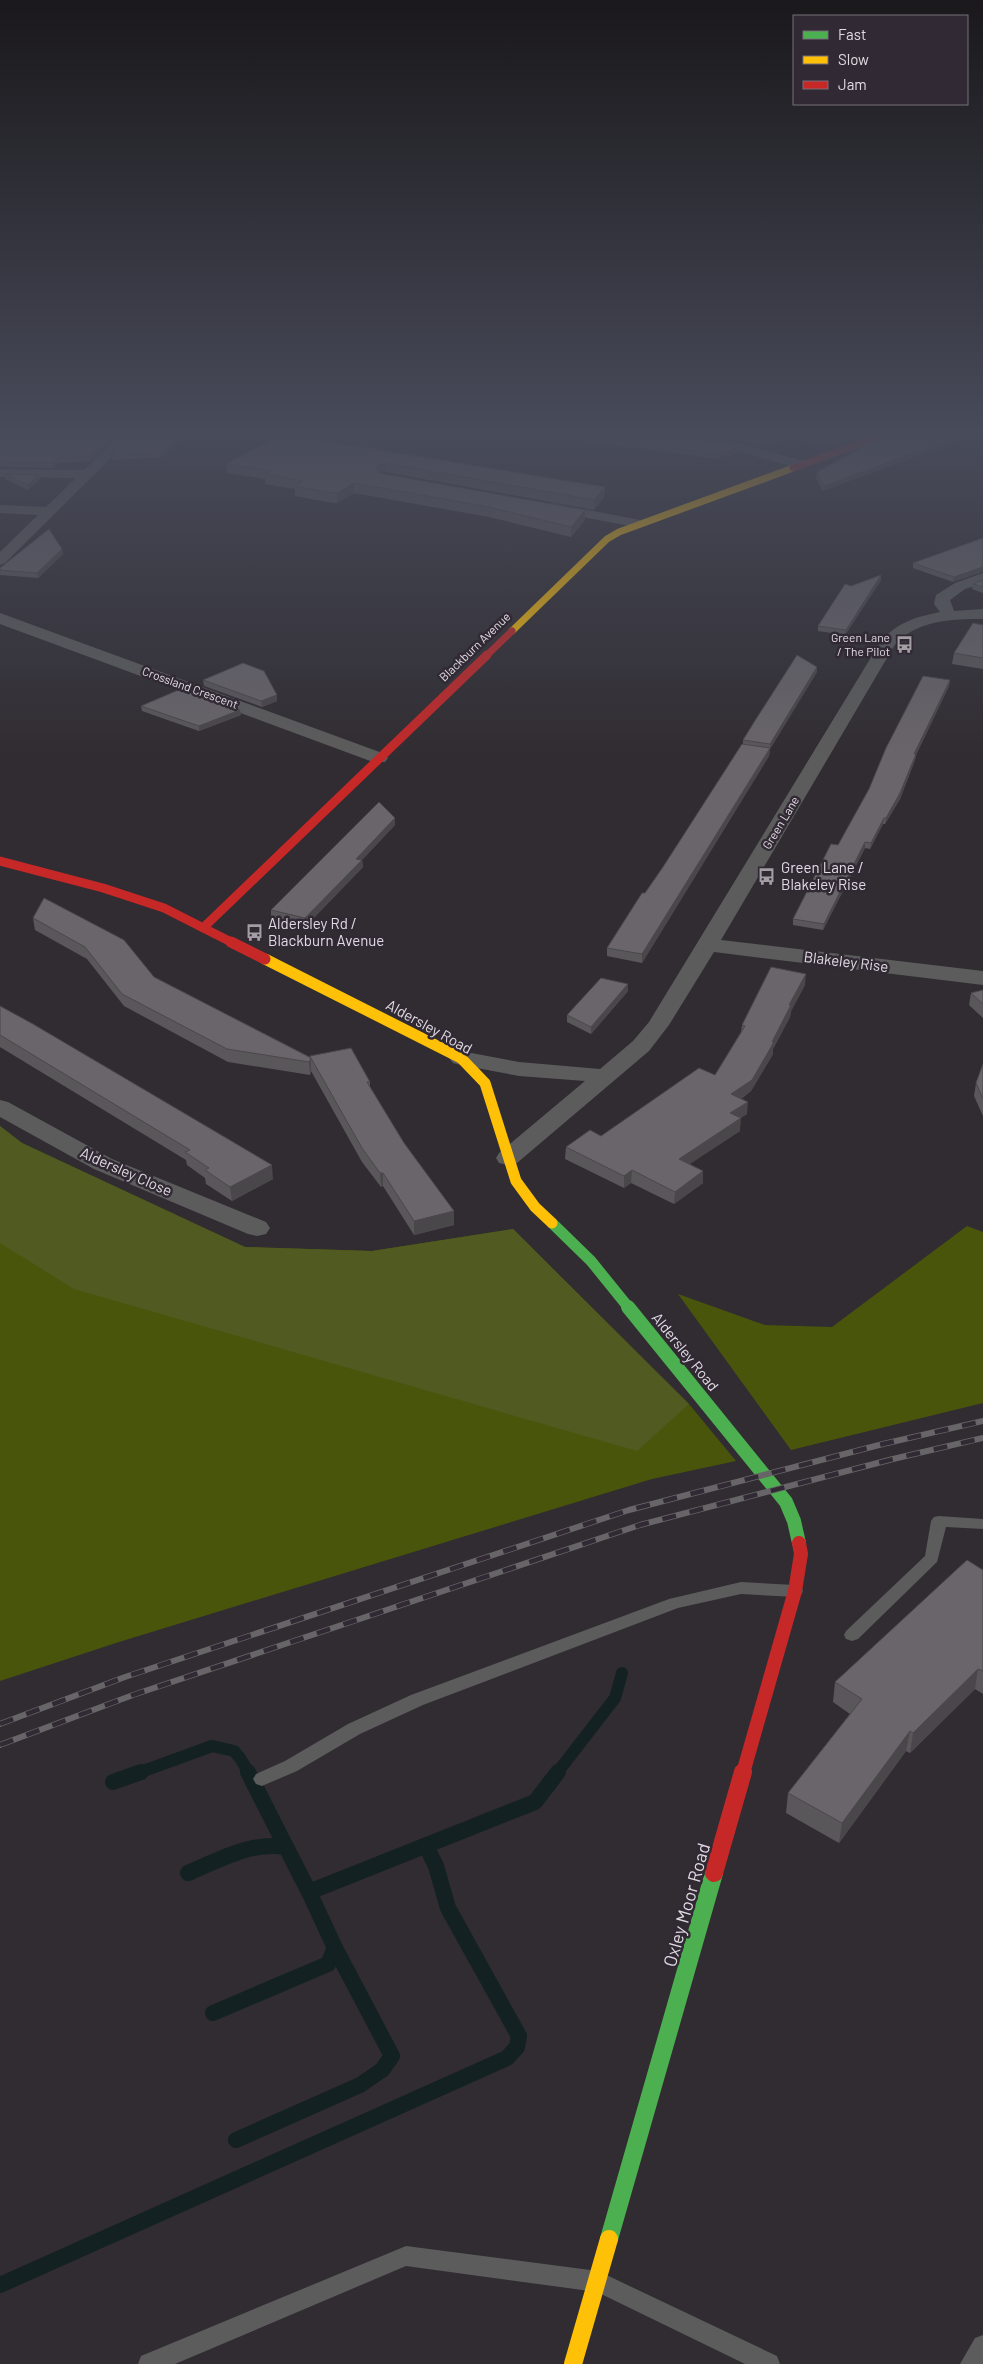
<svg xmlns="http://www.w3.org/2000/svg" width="983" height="2364" font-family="Barlow,sans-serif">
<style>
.green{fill:#4a550c}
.forest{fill:#505a21}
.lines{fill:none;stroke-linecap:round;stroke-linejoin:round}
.stream-far1{stroke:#132122;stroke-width:12}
.stream{stroke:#132122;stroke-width:16}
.lane{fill:#5c5c5c;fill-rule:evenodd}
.street{fill:#5c5c5c;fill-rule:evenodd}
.fast-far2{stroke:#4caf50;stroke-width:11}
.fast-far1{stroke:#4caf50;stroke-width:14}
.fast{stroke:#4caf50;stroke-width:18}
.slow-far2{stroke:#ffc107;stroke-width:7}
.slow-far1{stroke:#ffc107;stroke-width:11}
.slow{stroke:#ffc107;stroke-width:18}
.jam-far4{stroke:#c62828;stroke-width:7}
.jam-far3{stroke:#c62828;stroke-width:9}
.jam-far2{stroke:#c62828;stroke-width:11}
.jam-far1{stroke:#c62828;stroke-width:14}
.jam{stroke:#c62828;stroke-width:18}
.rail-casing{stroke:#676567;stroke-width:6}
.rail{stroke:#312934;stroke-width:4.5;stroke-dasharray:14;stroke-linecap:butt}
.wall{fill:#5a575b}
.shaded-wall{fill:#4a474a}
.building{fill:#69656a;stroke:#4a474a}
.labels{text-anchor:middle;stroke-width:5;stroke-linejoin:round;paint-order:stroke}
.far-poi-label{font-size:12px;fill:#e1dbe2;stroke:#312934;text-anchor:end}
.far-street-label{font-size:12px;fill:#e1dbe2;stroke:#312934}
.poi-label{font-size:15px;fill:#e1dbe2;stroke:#312934;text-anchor:start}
.street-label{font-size:15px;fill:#e1dbe2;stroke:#312934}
.near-street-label{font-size:18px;fill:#e1dbe2;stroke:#312934}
</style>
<rect width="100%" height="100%" fill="#302c31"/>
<g class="green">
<polygon points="0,1126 22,1143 245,1247 372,1251 513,1229 689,1404 736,1461 652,1479 119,1642 0,1681"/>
<polygon points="967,1226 983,1232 983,1403 791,1450 678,1294 765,1325 832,1327"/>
</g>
<polygon class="forest" points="0,1126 22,1143 245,1247 372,1251 513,1229 689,1404 637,1451 74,1289 0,1243"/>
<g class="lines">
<g class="stream-far1">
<polyline points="138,1773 212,1746 234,1751 240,1758 249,1773"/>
<polyline points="557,1773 615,1698 622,1673"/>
</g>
<g class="stream">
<polyline points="248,1772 286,1847"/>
<polyline points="113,1782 141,1772"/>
<path d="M188 1873C219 1860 252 1841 286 1847L309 1892"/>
<polyline points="213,2013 328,1964 335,1948 309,1892 535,1802 558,1772"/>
<polyline points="236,2140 360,2085 382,2070 392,2056 335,1948"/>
<polyline points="0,2285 507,2058 517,2047 519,2036 448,1908 436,1866 426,1846"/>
</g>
<g class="lane">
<polygon points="939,1516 983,1519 983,1529 946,1527 937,1562 858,1639 852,1641 846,1639 844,1635 846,1631 925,1556 931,1521 934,1517"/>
<polygon points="741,1582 795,1585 801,1587 803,1591 801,1595 795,1597 741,1594 678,1608 423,1705 360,1734 297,1771 262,1786 256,1784 253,1779 256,1774 285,1761 348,1724 411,1695 669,1599"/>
<polygon points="406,2246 598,2271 777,2356 780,2364 745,2364 597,2292 406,2266 175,2364 138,2364 141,2356"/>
<polygon points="983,2335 983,2364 960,2364 975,2338"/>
</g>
<g class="street">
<polygon points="125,430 139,430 5,563 0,565 0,552 38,515 0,513 0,505 46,507 76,478 0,477 0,469 84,470"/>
<polygon points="625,430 663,430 716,437 807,462 809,465 802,469 715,445 631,434"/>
<polygon points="552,503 640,520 647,524 640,528 547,510 545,507"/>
<path d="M983 573V583L965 589 950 600 954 611 983 609V619C951 619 916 620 894 646L721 940 983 971V985L714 952 669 1025 649 1051 517 1163 508 1165 499 1163 496 1158 499 1153 585 1081 519 1076 461 1065 453 1063 449 1058 453 1053 461 1051 519 1062 600 1069 633 1041 649 1022 881 641C898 622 916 617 940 612L934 604 936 595 955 583Z"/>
<polygon points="0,613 385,754 388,758 385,762 373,762 0,624"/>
<polygon points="0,1100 8,1102 112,1159 266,1222 270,1228 266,1234 257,1236 248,1234 94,1169 0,1117"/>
</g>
<polyline class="fast-far2" points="552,1223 591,1261 629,1308"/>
<polyline class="fast-far1" points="628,1307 786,1502 794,1521 799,1543"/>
<polyline class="fast" points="609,2239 714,1873"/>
<polyline class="slow-far2" points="512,631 607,539 619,532 793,468"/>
<polyline class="slow-far1" points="265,959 461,1058 485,1083 516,1181 535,1207 552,1223"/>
<polyline class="slow" points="573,2364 609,2239"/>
<g class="jam-far4">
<polyline points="793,468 898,430"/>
<polyline points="486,656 512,631"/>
</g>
<g class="jam-far3">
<polyline points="0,861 103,888 164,908 233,943"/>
<polyline points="203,928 487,655"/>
</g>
<polyline class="jam-far2" points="231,942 265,959"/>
<polyline class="jam-far1" points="743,1773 795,1591 801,1554 799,1543"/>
<polyline class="jam" points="714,1873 743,1772"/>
<defs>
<g id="rail">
<polyline points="0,1724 125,1677 629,1510 883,1444 983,1421"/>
<polyline points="0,1745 133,1695 640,1525 893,1459 983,1438"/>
</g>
</defs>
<use href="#rail" class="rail-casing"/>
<use href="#rail" class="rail"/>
</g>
<g class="wall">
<polygon points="0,430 123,430 90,461 58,463 53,468 0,467"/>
<polygon points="135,430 191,430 164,457 112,460 111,455"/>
<polygon points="309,430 308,438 605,487 604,497 594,510 385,472 379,473 585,510 585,520 571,537 489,517 354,493 337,503 333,503 295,496 295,489 265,484 265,479 227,473 226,464"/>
<polygon points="503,430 630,430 738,448 738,453 717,459 541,435"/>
<polygon points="679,430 878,430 844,443 784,440 760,447 716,435"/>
<polygon points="903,430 823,491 816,477 817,472"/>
<polygon points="4,474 39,475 40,479 28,490 5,479"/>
<polygon points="983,538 953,582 913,568 913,563"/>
<polygon points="62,549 63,554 38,578 0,575 0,568"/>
<polygon points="881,580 845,635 818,631 818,626 851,586"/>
<polygon points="983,580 983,593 972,589 973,584"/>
<polygon points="983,625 983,669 952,664 954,653"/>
<polygon points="817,672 770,749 769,756 642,963 607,956 607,948 663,867 743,744 743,740"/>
<polygon points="203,680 277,701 262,707 204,686"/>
<polygon points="950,680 949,686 916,755 915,760 900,799 885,824 883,824 870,849 865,848 823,930 793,925 793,919 838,845"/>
<polygon points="141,706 240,710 241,715 199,731 142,711"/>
<polygon points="395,825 362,860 363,867 306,926 271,918 271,910"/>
<polygon points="33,918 154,977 310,1057 370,1082 370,1087 404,1143 454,1211 454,1225 414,1235 383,1186 381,1187 362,1162 311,1071 310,1075 228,1062 124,1006 87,959 35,930"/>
<polygon points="805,985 791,1011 790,1017 773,1049 773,1054 751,1091 741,1099 747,1114 740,1118 740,1131 689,1164 703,1171 703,1183 674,1204 631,1183 624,1188 565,1159 566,1147 601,1136 715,1075 741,1032 742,1025"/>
<polygon points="983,990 983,1018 969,1005 971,993"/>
<polygon points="628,991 591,1034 567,1022 567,1015"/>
<polygon points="0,1006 273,1179 232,1201 206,1184 205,1178 187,1165 186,1160 0,1047"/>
<polygon points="983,1064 983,1116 974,1096 976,1083"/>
<polygon points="983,1570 983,1694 975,1689 910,1753 906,1751 839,1843 786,1813 788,1793 850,1714 833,1702 835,1682"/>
</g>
<g class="shaded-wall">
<polygon points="117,430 123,430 90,461 90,456"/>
<polygon points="186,430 191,430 164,457 164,452"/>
<polygon points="307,430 309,430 306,447 306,438"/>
<polygon points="865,430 878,430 844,443 844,438"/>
<polygon points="975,430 983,430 983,432 823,491 824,486"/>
<polygon points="784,435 784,440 760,447 760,442"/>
<polygon points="738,448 738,453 717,459 717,454"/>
<polygon points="57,458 58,463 53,468 52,463"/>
<polygon points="385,463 385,472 380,473 376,468 379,464"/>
<polygon points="39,475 40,479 28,490 28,485"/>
<polygon points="354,483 354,493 337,503 337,493"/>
<polygon points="605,487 604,497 594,510 594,500"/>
<polygon points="585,510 585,520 571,537 571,527"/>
<polygon points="62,549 63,554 38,578 37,573"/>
<polygon points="983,567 983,572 953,582 954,577"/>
<polygon points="881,575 881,580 845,635 846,630"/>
<polygon points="817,667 817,672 770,749 769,756 642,963 642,954 770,749 770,744"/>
<polygon points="950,680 949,686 916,755 915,760 900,799 885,824 886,818 914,754"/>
<polygon points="277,695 277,701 262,707 261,701"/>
<polygon points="240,710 241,715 199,731 199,726"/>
<polygon points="395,818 395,825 356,866 356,859"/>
<polygon points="884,818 883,824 870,849 871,843"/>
<polygon points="865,842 865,848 823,930 824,924"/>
<polygon points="362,860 363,867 306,926 305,918"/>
<polygon points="806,974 805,985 791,1011 790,1017 773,1049 773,1054 751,1091 730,1106 731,1094 772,1042 789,1005"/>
<polygon points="628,984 628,991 591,1034 591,1027"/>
<polygon points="311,1058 311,1071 310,1075 309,1062"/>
<polygon points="748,1102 747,1114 730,1126 730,1113"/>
<polygon points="741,1118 740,1131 678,1172 679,1159"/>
<polygon points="272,1165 273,1179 232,1201 230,1187"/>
<polygon points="632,1170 631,1183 624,1188 624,1176"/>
<polygon points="703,1171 703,1183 674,1204 675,1192"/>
<polygon points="380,1173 383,1173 383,1186 381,1187"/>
<polygon points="454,1211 454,1225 414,1235 414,1221"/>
<polygon points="978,1669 975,1689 910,1753 913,1733"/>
<polygon points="910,1731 906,1751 839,1843 842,1823"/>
</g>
<g class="building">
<polygon points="0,430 117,430 90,456 57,458 52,463 0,462"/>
<polygon points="135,430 186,430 164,452 111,455"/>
<polygon points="290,430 307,430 306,438 605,487 594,500 385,463 379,464 376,468 379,473 585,510 571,527 489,507 354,483 337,493 333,493 295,486 303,481 265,474 271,471 226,464"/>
<polygon points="544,430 630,430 715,442 738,448 717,454"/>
<polygon points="716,430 865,430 844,438 784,435 760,442"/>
<polygon points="903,430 975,430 824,486 817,472 872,442"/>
<polygon points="4,474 39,475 28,485"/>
<polygon points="49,529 62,549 37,573 0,570 0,568"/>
<polygon points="983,538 983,567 954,577 913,563"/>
<polygon points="881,575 846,630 818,626 845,584 851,586"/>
<polygon points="983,580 983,587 973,584"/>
<polygon points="973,623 983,625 983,658 954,653"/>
<polygon points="797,655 817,667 770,744 743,740 756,719"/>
<polygon points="243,663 264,671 277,695 261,701 203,680"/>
<polygon points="923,676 950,680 914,754 916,754 900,793 886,818 884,818 871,843 865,842 824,924 793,919 831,844 838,845 869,789 886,748"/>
<polygon points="183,688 240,710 199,726 141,706"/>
<polygon points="742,744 770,748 642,954 607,948 642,893 645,893 663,867"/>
<polygon points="379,802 395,818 356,859 362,860 305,918 271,910"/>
<polygon points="44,898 124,940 154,977 311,1058 310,1056 351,1048 370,1082 367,1082 404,1143 454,1211 414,1221 383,1173 380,1173 362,1148 311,1058 309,1062 227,1049 122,994 85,947 33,918"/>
<polygon points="771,967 806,974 789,1005 791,1005 772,1042 774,1042 752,1080 731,1094 748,1102 730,1113 741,1118 679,1159 703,1171 675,1192 632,1170 624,1176 566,1147 590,1130 601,1136 699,1068 715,1075 745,1026 742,1025"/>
<polygon points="601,978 628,984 591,1027 567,1015"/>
<polygon points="983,990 983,1004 971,993"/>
<polygon points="0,1006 33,1024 272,1165 230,1187 205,1170 209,1168 185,1152 190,1150 0,1035"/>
<polygon points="983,1064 983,1099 976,1083"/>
<polygon points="967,1560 983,1570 983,1671 978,1669 913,1733 910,1731 842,1823 788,1793 862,1699 835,1682"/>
</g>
<linearGradient id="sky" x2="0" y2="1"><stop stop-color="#1a181b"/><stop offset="0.57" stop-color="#484b5a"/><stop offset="1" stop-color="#484b5a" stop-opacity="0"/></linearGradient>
<rect width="983" height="761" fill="url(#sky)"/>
<defs>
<symbol id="bus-bare" viewBox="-9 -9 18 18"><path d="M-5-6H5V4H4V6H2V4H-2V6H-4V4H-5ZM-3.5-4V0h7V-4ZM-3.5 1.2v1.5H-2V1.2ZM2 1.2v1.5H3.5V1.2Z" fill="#a39ea4" stroke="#312934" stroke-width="2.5" paint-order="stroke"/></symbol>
</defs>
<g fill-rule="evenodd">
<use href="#bus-bare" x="892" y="632" width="25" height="25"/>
<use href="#bus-bare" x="754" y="864" width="25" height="25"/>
<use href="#bus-bare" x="242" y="920" width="25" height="25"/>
</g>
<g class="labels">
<g class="far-poi-label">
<text x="890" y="642">Green Lane<tspan x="890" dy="14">/ The Pilot</tspan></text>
</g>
<g class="far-street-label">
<text transform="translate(475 647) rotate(-44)" y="4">Blackburn Avenue</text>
<text transform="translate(190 688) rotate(20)" y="4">Crossland Crescent</text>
<text transform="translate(781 823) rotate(-59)" y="4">Green Lane</text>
</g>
<g class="poi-label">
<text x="781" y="873">Green Lane /<tspan x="781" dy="17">Blakeley Rise</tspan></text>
<text x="268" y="929">Aldersley Rd /<tspan x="268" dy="17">Blackburn Avenue</tspan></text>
</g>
<g class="street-label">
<text transform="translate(846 962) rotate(7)" y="5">Blakeley Rise</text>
<text transform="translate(429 1027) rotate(29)" y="5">Aldersley Road</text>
<text transform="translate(126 1172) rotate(24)" y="5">Aldersley Close</text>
<text transform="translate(685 1352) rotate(51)" y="5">Aldersley Road</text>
</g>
<g class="near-street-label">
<text transform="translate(687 1905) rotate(-74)" y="6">Oxley Moor Road</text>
</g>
</g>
<rect x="793" y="15" width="175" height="90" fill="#312934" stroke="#77707a"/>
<rect x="803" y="31" width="25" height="8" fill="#4caf50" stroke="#77707a"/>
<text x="838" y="40" font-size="15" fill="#e1dbe2">Fast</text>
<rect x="803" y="56" width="25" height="8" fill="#ffc107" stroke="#77707a"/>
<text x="838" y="65" font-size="15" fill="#e1dbe2">Slow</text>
<rect x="803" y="81" width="25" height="8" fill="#c62828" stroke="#77707a"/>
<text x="838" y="90" font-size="15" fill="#e1dbe2">Jam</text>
</svg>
